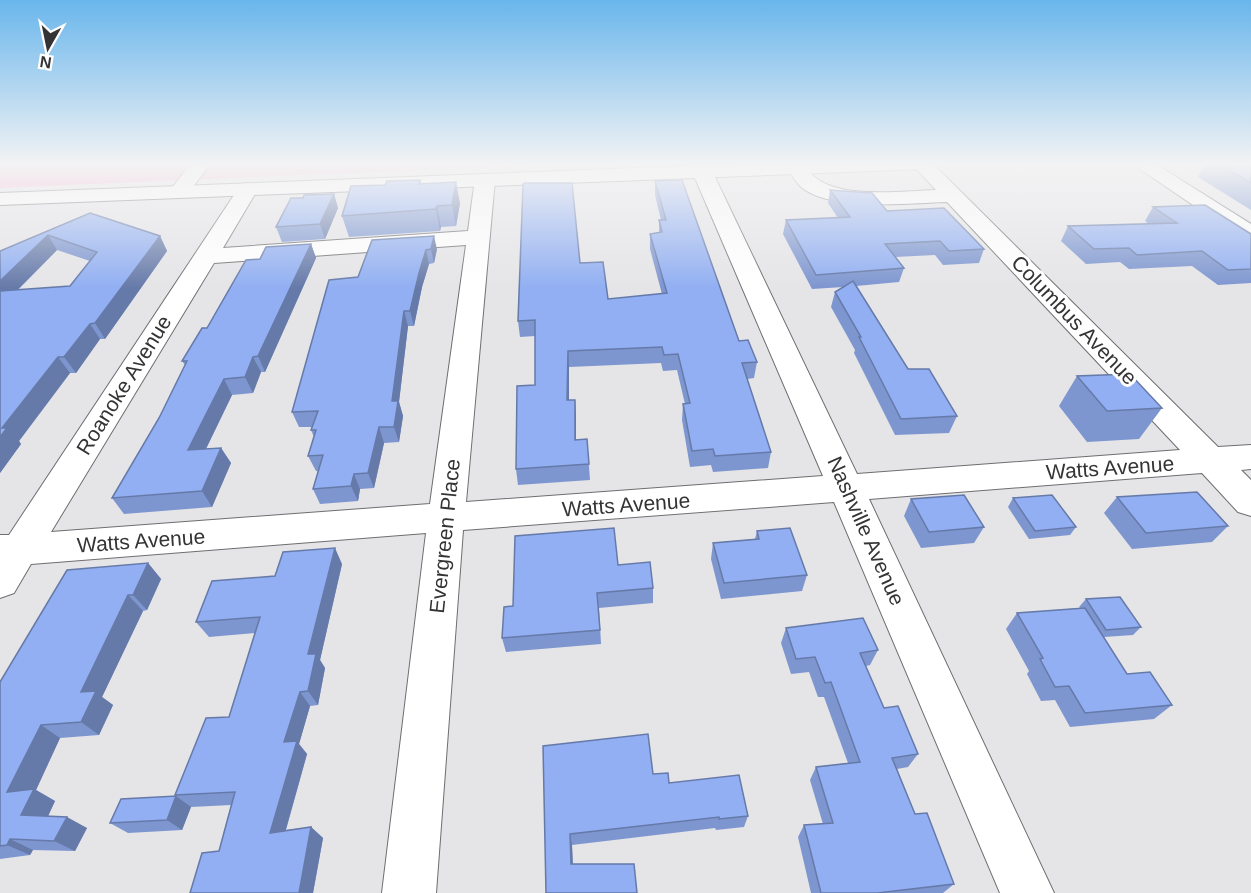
<svg xmlns="http://www.w3.org/2000/svg" width="1251" height="893" font-family="Arial,sans-serif">
<style>
.green{fill:#fdadc9}
.lines{fill:none;stroke-linecap:round;stroke-linejoin:round}
.minor-casing{stroke:#6e6d70;stroke-width:2}
.major-casing{stroke:#6e6d70;stroke-width:2}
.path{stroke:#9f9ea1;stroke-width:2;stroke-dasharray:1 3;stroke-linecap:butt}
.minor{fill:#fff;fill-rule:evenodd}
.major{fill:#fff;fill-rule:evenodd}
.wall{fill:#7d96d0;fill-rule:evenodd}
.shaded-wall{fill:#667aa9}
.building{fill:#91aff2;stroke:#667aa9;stroke-width:1.5}
.labels{text-anchor:middle;stroke-width:6;stroke-linejoin:round;paint-order:stroke}
.street-label{font-size:21px;fill:#343436;stroke:#fff}
</style>
<rect width="100%" height="100%" fill="#e5e4e7"/>
<polygon class="green" points="0,163 583,163 0,188"/>
<g class="lines">
<defs>
<g id="minor">
<polygon points="191,163 211,163 186,196 179,198 172,196 169,192"/>
<path d="M932 163 1218 447 1251 445V469L1241 470 1251 480V516L1238 512 1202 473 869 499 1054 893H1000L834 502 463 530 436 893H382L426 533 31 564 14 593 0 598V535H9L238 189 241 185 248 183 255 185 258 189 223 248 468 231 475 179 478 175H492L495 179 466 502 823 476 692 171 695 167H709L712 171 857 474 1180 450 947 202C910 203 831 212 801 187 796 182 791 174 787 168L792 163 804 164C808 168 811 175 816 178 842 199 904 191 936 190L912 164ZM466 245 430 504 51 532 214 263Z"/>
<polygon points="1131,163 1154,163 1251,224 1251,241 1243,239"/>
</g>
<polygon id="major" points="763,163 934,163 932,167 925,169 0,205 0,193"/>
</defs>
<use href="#minor" class="minor-casing"/>
<use href="#major" class="major-casing"/>
<polyline class="path" points="98,163 148,163"/>
<use href="#minor" class="minor"/>
<use href="#major" class="major"/>
</g>
<g class="wall">
<polygon points="1206,163 1251,163 1251,210 1198,177"/>
<polygon points="420,180 421,183 460,203 456,226 441,227 440,231 349,237 342,216 385,185"/>
<polygon points="655,181 739,341 757,362 754,378 747,379 771,452 768,468 713,472 711,465 690,467 682,420 683,404 685,404 677,370 663,371 661,363 569,367 569,400 575,400 576,440 587,439 590,480 518,485 516,469 535,385 535,336 520,337 518,321 580,263 608,299 662,294 650,249 650,234 659,233 659,220 661,220 655,195"/>
<polygon points="830,190 984,249 979,263 943,265 935,255 895,257 904,268 899,282 856,286 908,369 957,416 949,433 895,435 854,353 855,350 831,307 835,292 843,287 812,289 783,234 786,220 838,218 828,203"/>
<polygon points="334,194 338,208 325,239 282,242 276,227 303,198"/>
<polygon points="1153,207 1251,234 1251,283 1218,285 1192,266 1129,269 1120,262 1086,264 1061,241 1068,226 1149,224 1145,221"/>
<path d="M90 213 160 236 167 251 105 339H100L76 373H70L19 441 21 444 0 473V251ZM57 250 90 261 70 286 18 290Z"/>
<polygon points="372,240 437,249 434,263 429,264 422,287 414,326 408,326 399,402 403,416 399,442 384,443 374,488 360,489 358,501 320,504 313,489 318,471 316,471 308,456 314,437 311,430 312,427 299,427 292,412 358,277"/>
<polygon points="311,244 316,258 265,372 261,372 253,393 232,395 206,449 221,448 231,463 212,507 124,514 112,498 159,418 185,365 182,361 260,259"/>
<polygon points="1077,376 1162,408 1139,439 1087,442 1059,406"/>
<polygon points="1117,497 1228,526 1212,542 1132,549 1104,513"/>
<polygon points="1013,498 1076,527 1070,535 1029,539 1008,507"/>
<polygon points="911,499 984,527 974,543 921,548 904,516"/>
<polygon points="757,531 807,575 802,591 721,599 711,559 713,543 755,539"/>
<polygon points="148,563 161,579 147,610 143,611 102,697 113,705 99,735 60,738 36,790 55,801 48,816 87,828 75,851 33,850 30,855 0,859 0,682"/>
<polygon points="342,564 320,660 325,668 318,705 310,706 299,744 307,754 286,830 311,827 323,838 313,893 190,893 219,851 231,805 191,807 182,830 128,833 110,823 176,796 229,717 255,633 209,637 196,622 275,576"/>
<polygon points="618,565 653,588 653,603 599,608 601,644 506,652 502,638 513,606"/>
<polygon points="1086,599 1141,627 1133,635 1104,637 1127,674 1172,705 1154,719 1070,727 1055,700 1041,701 1027,674 1029,671 1006,629 1017,613 1080,608 1079,607"/>
<polygon points="786,628 878,650 870,665 866,666 884,708 918,754 908,767 897,769 915,814 954,884 943,893 811,893 798,837 804,825 823,824 810,780 816,767 848,763 824,697 818,697 809,672 791,674 781,643"/>
<polygon points="543,746 653,774 669,783 748,816 744,827 716,830 715,828 572,845 573,864 546,893"/>
</g>
<g class="shaded-wall">
<polygon points="456,182 460,203 456,226 452,205"/>
<polygon points="334,194 338,208 325,239 320,224"/>
<polygon points="437,206 441,227 440,231 436,209"/>
<polygon points="48,235 57,250 8,299 0,299 0,281"/>
<polygon points="160,236 167,251 105,339 95,323"/>
<polygon points="434,236 437,249 434,263 431,249"/>
<polygon points="311,244 316,258 265,372 258,356"/>
<polygon points="426,250 429,264 422,287 414,326 410,311 419,273"/>
<polygon points="404,311 408,326 399,402 403,416 399,442 394,427 392,401"/>
<polygon points="90,324 100,339 76,373 64,357"/>
<polygon points="568,351 569,367 569,417 567,400"/>
<polygon points="58,357 70,373 19,441 21,444 0,473 0,437 2,428"/>
<polygon points="253,357 261,372 253,393 245,377"/>
<polygon points="224,379 232,395 198,465 188,450"/>
<polygon points="575,400 576,416 576,456 575,440"/>
<polygon points="379,427 384,443 374,488 368,473"/>
<polygon points="221,448 231,463 212,507 202,491"/>
<polygon points="354,474 360,489 358,501 351,486"/>
<polygon points="335,548 342,564 320,660 325,668 318,705 308,691 308,654"/>
<polygon points="148,563 161,579 147,610 133,595"/>
<polygon points="128,595 143,611 102,697 113,705 99,735 81,722 81,692"/>
<polygon points="300,692 310,706 299,744 307,754 282,843 270,833 284,742"/>
<polygon points="41,725 60,738 36,790 55,801 43,827 21,815 7,792"/>
<polygon points="176,796 191,807 182,830 167,820"/>
<polygon points="67,817 87,828 75,851 54,841"/>
<polygon points="311,827 323,838 313,893 299,893"/>
<polygon points="570,834 572,845 573,873 571,864"/>
<polygon points="10,839 33,850 30,855 7,845"/>
</g>
<g class="building">
<polygon points="1217,163 1251,163 1251,183"/>
<polygon points="420,180 419,184 456,182 452,205 437,206 436,209 342,216 351,186 385,185 387,181"/>
<polygon points="682,180 739,341 748,340 757,362 742,363 771,452 715,456 713,449 692,451 683,404 690,403 678,354 664,355 662,347 568,351 567,400 575,400 575,440 587,439 589,464 516,469 517,386 535,385 535,320 518,321 523,185 524,183 572,183 580,263 603,262 608,299 667,293 650,234 662,232 659,220 666,220 655,181"/>
<polygon points="830,190 872,193 887,211 944,208 984,249 949,251 940,241 885,244 904,268 816,275 786,220 850,217"/>
<polygon points="334,194 320,224 276,227 291,198 303,198 304,195"/>
<polygon points="1205,205 1251,234 1251,269 1228,270 1202,251 1137,255 1129,248 1094,249 1068,226 1177,223 1153,207"/>
<polygon points="90,213 160,236 95,323 90,324 64,357 58,357 2,428 7,428 0,437 0,291 70,286 97,252 48,235 0,281 0,251"/>
<polygon points="434,236 431,249 426,250 419,273 410,311 404,311 392,401 398,401 394,427 379,427 368,473 354,474 351,486 313,489 323,455 308,456 316,430 311,430 318,411 292,412 329,280 358,277 372,240"/>
<polygon points="311,244 258,356 253,357 245,377 224,379 188,450 221,448 202,491 112,498 159,418 187,361 182,361 202,328 207,328 246,260 260,259 266,247"/>
<polygon points="853,281 908,369 929,369 957,416 901,419 859,337 861,337 835,292"/>
<polygon points="1130,374 1162,408 1107,411 1077,376"/>
<polygon points="1197,492 1228,526 1146,533 1117,497"/>
<polygon points="964,495 984,527 929,532 911,499"/>
<polygon points="1052,495 1076,527 1035,531 1013,498"/>
<polygon points="614,528 618,565 650,562 653,588 597,593 600,630 502,638 504,607 513,606 515,536"/>
<polygon points="790,528 807,575 724,583 713,543 759,539 757,531"/>
<polygon points="335,548 308,654 316,654 308,691 300,692 284,742 297,741 270,833 311,827 299,893 190,893 202,853 219,851 235,792 175,795 206,718 229,717 260,617 196,622 212,581 275,576 283,552"/>
<polygon points="148,563 133,595 128,595 81,692 96,691 81,722 41,725 7,792 34,789 21,815 67,817 54,841 10,839 7,845 0,846 0,682 67,570"/>
<polygon points="1120,597 1141,627 1106,630 1086,599"/>
<polygon points="1085,608 1127,674 1150,672 1172,705 1085,713 1069,686 1055,687 1040,659 1043,658 1017,613"/>
<polygon points="863,618 878,650 860,653 884,708 898,706 918,754 892,758 915,814 927,813 954,884 877,893 821,893 804,825 833,823 816,767 860,762 831,682 825,683 815,657 796,659 786,628"/>
<polygon points="648,734 653,774 668,773 669,783 739,775 748,816 719,819 719,817 570,834 571,864 634,864 637,893 546,893 543,746"/>
<polygon points="176,796 167,820 110,823 121,799"/>
</g>
<linearGradient id="sky" x2="0" y2="1"><stop stop-color="#69b6ec"/><stop offset="0.57" stop-color="#f3f3f4"/><stop offset="1" stop-color="#f3f3f4" stop-opacity="0"/></linearGradient>
<rect width="1251" height="288" fill="url(#sky)"/>
<g class="labels">
<g class="street-label">
<text transform="translate(1074 320) rotate(46)" y="7">Columbus Avenue</text>
<text transform="translate(124 385) rotate(-58)" y="7">Roanoke Avenue</text>
<text transform="translate(1110 468) rotate(-4)" y="7">Watts Avenue</text>
<text transform="translate(626 505) rotate(-4)" y="7">Watts Avenue</text>
<text transform="translate(866 531) rotate(66)" y="7">Nashville Avenue</text>
<text transform="translate(445 536) rotate(-84)" y="7">Evergreen Place</text>
<text transform="translate(141 541) rotate(-4)" y="7">Watts Avenue</text>
</g>
</g>
<g transform="translate(48 48) rotate(189)" stroke="#ffffff" stroke-width="4.5" paint-order="stroke">
<path d="M0-4.5L10 22L0 15L-10 22Z" fill="#343436"/>
<text y="-9" font-size="16" font-weight="bold" text-anchor="middle" fill="#343436">N</text>
</g>
</svg>
